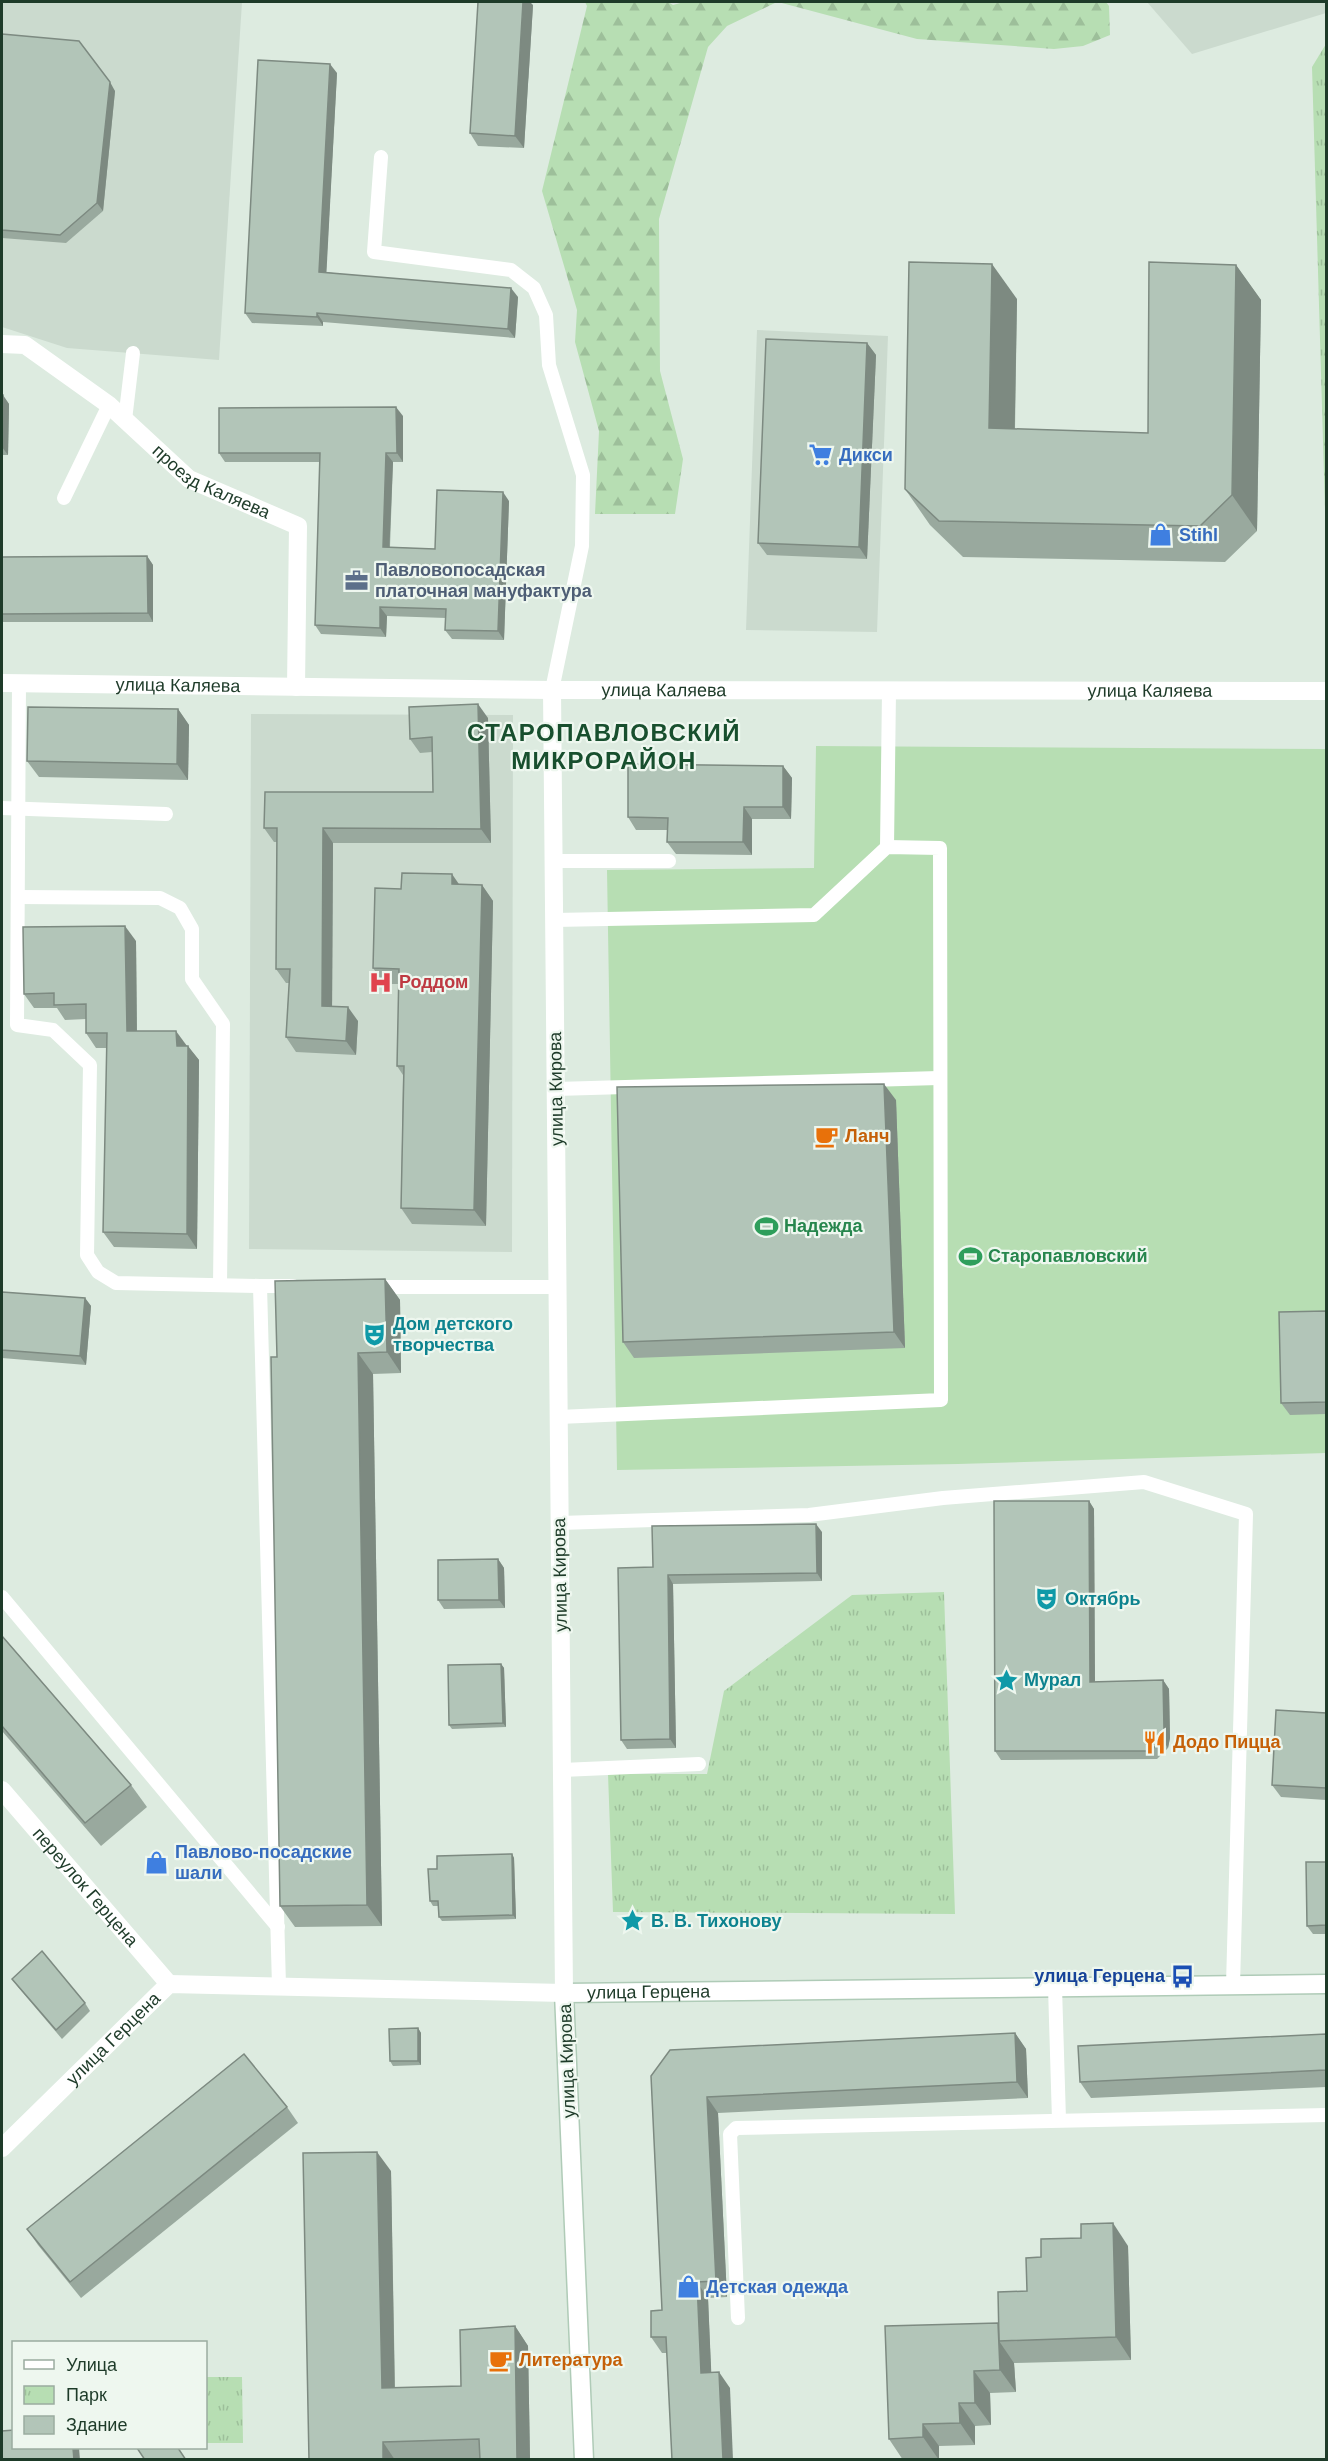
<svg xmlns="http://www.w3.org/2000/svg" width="1328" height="2461" font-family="Arial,sans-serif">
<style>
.built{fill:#cbdace}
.forest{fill:url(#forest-firs)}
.park{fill:url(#park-tufts)}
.pitch{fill:#b7deb3}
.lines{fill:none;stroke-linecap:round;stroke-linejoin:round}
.secondary-casing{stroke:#afcbb7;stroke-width:21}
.lane{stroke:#fff;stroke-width:14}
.street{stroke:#fff;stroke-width:18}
.secondary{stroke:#fff;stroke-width:18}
.wall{fill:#99a99e}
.shaded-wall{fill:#7d8a81}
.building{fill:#b2c5b8;stroke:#7d8a81;stroke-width:1.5}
.labels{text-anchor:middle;stroke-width:4.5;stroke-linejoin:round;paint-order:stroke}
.shop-label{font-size:18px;font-weight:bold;fill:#366cbe;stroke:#eef7ef;text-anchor:start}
.street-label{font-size:18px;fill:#1e3b29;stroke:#eef7ef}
.service-label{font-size:18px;font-weight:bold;fill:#4e5e75;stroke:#eef7ef;text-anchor:start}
.health-label{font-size:18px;font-weight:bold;fill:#be3a42;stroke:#eef7ef;text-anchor:start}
.food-label{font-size:18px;font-weight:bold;fill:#c56008;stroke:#eef7ef;text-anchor:start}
.leisure-label{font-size:18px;font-weight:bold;fill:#27864d;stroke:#eef7ef;text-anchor:start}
.culture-label{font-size:18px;font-weight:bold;fill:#0d838f;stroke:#eef7ef;text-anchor:start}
.transit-label{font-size:18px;font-weight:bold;fill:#164399;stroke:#eef7ef;text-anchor:end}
.district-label{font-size:24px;font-weight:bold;letter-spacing:1.5px;fill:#184f2e;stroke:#eef7ef}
</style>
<defs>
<pattern id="forest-firs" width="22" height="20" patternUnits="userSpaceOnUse" patternTransform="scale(1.5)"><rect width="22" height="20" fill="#b7deb3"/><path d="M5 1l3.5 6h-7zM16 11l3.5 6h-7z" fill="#9dbf9a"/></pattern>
<pattern id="park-tufts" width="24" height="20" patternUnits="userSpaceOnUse" patternTransform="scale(1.5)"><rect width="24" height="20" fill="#b7deb3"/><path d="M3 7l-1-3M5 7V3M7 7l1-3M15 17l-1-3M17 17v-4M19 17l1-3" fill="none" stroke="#9dbf9a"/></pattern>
</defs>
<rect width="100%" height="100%" fill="#ddebe0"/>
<g class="built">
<polygon points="2,2 242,2 219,360 67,348 2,327"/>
<polygon points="1147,2 1326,2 1326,13 1192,54"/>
<polygon points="757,330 888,336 877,632 746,630"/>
<polygon points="251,714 513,715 512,1252 249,1249"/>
</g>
<g class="forest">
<polygon points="585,2 668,2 673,5 684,2 777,2 727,26 708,47 659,219 660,371 683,459 675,514 595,514 599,431 575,342 577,310 542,191 587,6"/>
<polygon points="778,2 1106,2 1109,6 1110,35 1083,46 1054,49 917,39"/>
</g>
<g class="park">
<polygon points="1326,44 1326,543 1312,67"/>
<polygon points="944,1592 955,1914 613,1912 608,1774 707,1774 724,1691 852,1595"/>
<polygon points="206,2377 242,2377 243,2443 206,2443"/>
</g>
<polygon class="pitch" points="816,746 1326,749 1326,1453 958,1464 617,1470 607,870 814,868"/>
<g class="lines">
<defs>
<g id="secondary">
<path id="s5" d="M584 2460 564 1993 1326 1984"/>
</g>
</defs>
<use href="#secondary" class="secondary-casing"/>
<g class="lane">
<polyline points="381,157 374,252 511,270 534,288 546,315 549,365 583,475 582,546 552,690"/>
<polyline points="125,420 133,353"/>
<polyline points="64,498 109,405"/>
<polyline points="19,683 17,1025 53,1030 90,1065 87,1255 98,1272 116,1283 260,1286"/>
<polyline points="2,808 166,814"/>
<polyline points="887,847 889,691"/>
<polyline points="554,861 669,861"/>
<polyline points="18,897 160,898 180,908 192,929 192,979 223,1024 220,1285"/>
<polyline points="554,920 814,915 887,847 940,848 941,1400 559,1417"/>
<polyline points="556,1089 939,1078"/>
<polyline points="372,1287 557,1287"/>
<polyline points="560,1523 809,1515 943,1498 1144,1482 1246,1514 1233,1985"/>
<polyline points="2,1597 278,1927"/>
<polyline points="562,1770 699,1764"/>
<polyline points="279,1986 260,1286 293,1286"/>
<polyline points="1055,1987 1059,2120"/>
<polyline points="738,2318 730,2134 736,2128 1326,2115"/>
</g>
<g class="street">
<path id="s1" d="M2 344 25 345 109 405 189 479 298 526 296 687"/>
<path id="s2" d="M2 683 552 690 1326 691"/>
<path id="s3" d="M2 1790 169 1984"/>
<path id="s4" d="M2 2148 169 1984 564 1993 552 690"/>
</g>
<use href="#secondary" class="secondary"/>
</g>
<g class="wall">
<polygon points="533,5 524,148 478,146 470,133"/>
<polygon points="2,34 115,91 103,211 66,243 2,238"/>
<polygon points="337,73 326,272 518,297 515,338 323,322 323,326 252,323 245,313"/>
<polygon points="1236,265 1261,300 1257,531 1225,562 963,557 930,525 905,489 1017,299 1015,429 1148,433"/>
<polygon points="867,343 876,355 867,559 767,555 758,543"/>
<polygon points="2,395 9,404 8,455 2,455"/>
<polygon points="403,416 403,462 393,462 390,547 435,549 509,501 504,640 452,639 445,630 446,618 387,616 386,637 321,634 315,625 320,462 225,462 219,453"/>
<polygon points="147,556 153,565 153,622 2,622 2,557"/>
<polygon points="178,709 189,725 188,780 39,777 27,761"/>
<polygon points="488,718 491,843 333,843 332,1006 358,1021 356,1055 296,1052 286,1037 289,983 286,983 276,969 277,842 274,842 264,828 433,792 432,752 420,753 410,739"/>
<polygon points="783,766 792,778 791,819 752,819 752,855 676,854 667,842 667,830 636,830 628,817"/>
<polygon points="460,884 482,885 493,901 486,1226 412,1224 401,1208 403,1075 397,1066 399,984 384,984 373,968 401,889"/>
<polygon points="136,941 137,1031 187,1046 199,1060 197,1249 114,1247 103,1232 107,1048 96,1048 86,1033 86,1019 65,1020 57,1008 34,1008 24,994"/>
<polygon points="896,1100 905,1348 634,1358 623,1342"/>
<polygon points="385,1279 400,1300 401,1373 373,1374 382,1926 295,1927 280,1906 277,1357"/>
<polygon points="2,1292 85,1298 91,1306 86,1365 2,1358"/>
<polygon points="1326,1311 1326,1414 1290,1415 1281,1403"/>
<polygon points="1089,1501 1094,1509 1095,1682 1163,1680 1169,1689 1170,1738 1168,1748 1157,1759 1001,1760 995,1751"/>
<polygon points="822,1532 822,1581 673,1584 676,1748 627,1749 621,1740 653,1567"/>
<polygon points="498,1559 504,1568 505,1608 444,1609 438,1600"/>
<polygon points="2,1636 131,1785 147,1807 101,1846 2,1731"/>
<polygon points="501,1664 504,1668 506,1727 452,1729 449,1725"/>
<polygon points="1326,1713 1326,1800 1281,1797 1272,1785"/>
<polygon points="512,1854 514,1858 516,1919 442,1921 439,1917 438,1906 433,1906 430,1901 437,1869"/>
<polygon points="1326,1862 1326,1934 1313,1934 1307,1926"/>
<polygon points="12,1979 85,2003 90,2011 62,2039 18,1987"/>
<polygon points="418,2028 421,2033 421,2065 393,2066 390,2061"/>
<polygon points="1015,2033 1026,2049 1028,2098 718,2113 727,2297 708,2298 711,2372 730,2388 667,2353 662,2353 651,2337 662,2310 651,2076"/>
<polygon points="1326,2034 1326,2087 1091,2098 1080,2082"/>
<polygon points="287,2107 298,2123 81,2298 38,2245 27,2229"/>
<polygon points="391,2171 395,2388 461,2386 515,2326 528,2346 530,2460 309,2460"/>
<polygon points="1128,2246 1131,2360 1014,2363 1016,2392 990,2393 991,2425 975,2426 975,2445 939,2446 939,2460 903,2460 889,2439 998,2323 1027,2291"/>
</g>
<g class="shaded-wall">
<polygon points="523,2 530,2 533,5 524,148 515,136"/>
<polygon points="330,64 337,73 326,281 319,272"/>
<polygon points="110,82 115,91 103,211 97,203"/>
<polygon points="992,264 1017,299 1014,464 989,428"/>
<polygon points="1236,265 1261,300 1257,531 1232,495"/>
<polygon points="511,288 518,297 515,338 508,329"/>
<polygon points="317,313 323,322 323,326 317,317"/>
<polygon points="867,343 876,355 867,559 859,547"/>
<polygon points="3,395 9,404 8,455 2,447"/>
<polygon points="396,407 403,416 403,462 397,453"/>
<polygon points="386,453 393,462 389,556 383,547"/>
<polygon points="503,492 509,501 504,640 498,631"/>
<polygon points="147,556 153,565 153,622 148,613"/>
<polygon points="380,607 387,616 386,637 380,628"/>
<polygon points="478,704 488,718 491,843 481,829"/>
<polygon points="178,709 189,725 188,780 177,764"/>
<polygon points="783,766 792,778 791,819 783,807"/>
<polygon points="744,807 752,819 752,855 743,842"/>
<polygon points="323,828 333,843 332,1020 322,1006"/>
<polygon points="452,874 463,890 452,884"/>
<polygon points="482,885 493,901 486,1226 474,1210"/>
<polygon points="125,926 136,941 137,1046 127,1031"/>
<polygon points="348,1007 358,1021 356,1055 346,1041"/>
<polygon points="176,1031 187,1046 177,1046"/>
<polygon points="188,1046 199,1060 197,1249 187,1234"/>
<polygon points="884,1084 896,1100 905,1348 894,1332"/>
<polygon points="385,1279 400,1300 401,1373 387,1352"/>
<polygon points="85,1298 91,1306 86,1365 80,1356"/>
<polygon points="358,1353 373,1374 382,1926 367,1905"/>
<polygon points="1089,1501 1094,1509 1095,1691 1090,1682"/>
<polygon points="816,1524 822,1532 822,1581 817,1573"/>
<polygon points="498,1559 504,1568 505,1608 499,1600"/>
<polygon points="668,1575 673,1584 676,1748 670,1739"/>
<polygon points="501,1664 504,1668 506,1727 503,1723"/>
<polygon points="1163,1680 1169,1689 1170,1738 1168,1748 1162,1739"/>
<polygon points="512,1854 514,1858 516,1919 513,1915"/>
<polygon points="418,2028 421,2033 421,2065 418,2061"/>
<polygon points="1015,2033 1026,2049 1028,2098 1017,2082"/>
<polygon points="707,2097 718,2113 727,2297 716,2281"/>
<polygon points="377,2152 391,2171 395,2408 382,2388"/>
<polygon points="1113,2223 1128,2246 1131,2360 1116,2337"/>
<polygon points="697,2282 708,2298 712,2389 701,2373"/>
<polygon points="515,2326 528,2346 530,2460 517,2460"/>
<polygon points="999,2341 1014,2363 1016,2392 1000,2370"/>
<polygon points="974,2371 990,2393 991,2425 975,2403"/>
<polygon points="719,2372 730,2388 733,2460 723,2460"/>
<polygon points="959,2403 975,2426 975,2445 960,2423"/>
<polygon points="923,2424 939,2446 939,2460 923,2437"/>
<polygon points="383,2442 395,2460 383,2460"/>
<polygon points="73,2448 79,2448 80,2460 74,2460"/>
</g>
<g class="building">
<polygon points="478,2 523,2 515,136 470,133"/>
<polygon points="2,34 79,41 110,82 97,203 60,235 2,230"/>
<polygon points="258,60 330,64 319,272 511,288 508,329 317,313 317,317 245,313"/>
<polygon points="909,262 992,264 989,428 1148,433 1149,262 1236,265 1232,495 1200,526 939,521 905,489"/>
<polygon points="766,339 867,343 859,547 758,543"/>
<polygon points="2,395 3,395 2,447"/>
<polygon points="396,407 397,453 386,453 383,547 435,549 437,490 503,492 498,631 445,630 446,609 380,607 380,628 315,625 320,453 219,453 219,408"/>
<polygon points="147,556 148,613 2,614 2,557"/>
<polygon points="478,704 481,829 323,828 322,1006 348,1007 346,1041 286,1037 290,969 276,969 277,828 264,828 265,792 433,792 432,737 410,739 409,707"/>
<polygon points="28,707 178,709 177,764 27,761"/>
<polygon points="628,764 783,766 783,807 744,807 743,842 667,842 668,818 628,817"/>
<polygon points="402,873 452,874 452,884 482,885 474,1210 401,1208 404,1066 397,1066 399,969 373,968 375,888 401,889"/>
<polygon points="125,926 127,1031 176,1031 177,1046 188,1046 187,1234 103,1232 107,1033 86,1033 86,1004 54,1005 54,993 24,994 23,927"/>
<polygon points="884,1084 894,1332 623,1342 617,1087"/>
<polygon points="385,1279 387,1352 358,1353 367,1905 280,1906 271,1357 277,1357 275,1281"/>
<polygon points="2,1292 85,1298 80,1356 2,1350"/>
<polygon points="1326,1311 1326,1402 1281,1403 1279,1312"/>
<polygon points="994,1501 1089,1501 1090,1682 1163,1680 1164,1730 1162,1739 1151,1751 995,1751"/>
<polygon points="816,1524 817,1573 668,1575 670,1739 621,1740 618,1568 653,1567 652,1526"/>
<polygon points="498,1559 499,1600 438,1600 438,1560"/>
<polygon points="2,1636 131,1785 85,1823 2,1726"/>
<polygon points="501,1664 503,1723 449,1725 448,1665"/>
<polygon points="1276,1710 1326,1713 1326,1788 1272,1785"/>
<polygon points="512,1854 513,1915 439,1917 438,1901 430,1901 428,1869 437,1869 437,1856"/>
<polygon points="1306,1862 1326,1862 1326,1925 1307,1926"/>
<polygon points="42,1951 85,2003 56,2030 12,1979"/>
<polygon points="418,2028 418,2061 390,2061 389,2029"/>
<polygon points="1015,2033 1017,2082 707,2097 716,2281 697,2282 701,2373 719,2372 723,2460 672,2460 666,2337 651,2337 651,2311 662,2310 651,2076 670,2050"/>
<polygon points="1326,2034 1326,2070 1080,2082 1078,2046"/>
<polygon points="244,2054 287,2107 70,2282 27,2229"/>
<polygon points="377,2152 382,2388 461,2386 460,2330 515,2326 517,2460 480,2460 479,2439 383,2442 383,2460 309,2460 303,2153"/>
<polygon points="1113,2223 1116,2337 999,2341 998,2292 1027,2291 1026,2258 1041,2257 1041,2239 1081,2238 1081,2224"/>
<polygon points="998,2323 1000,2370 974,2371 975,2403 959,2403 960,2423 923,2424 923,2437 889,2439 885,2326"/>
<polygon points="14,2430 14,2448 73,2448 74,2460 2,2460 2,2431"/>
<polygon points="137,2448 178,2448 186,2460 145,2460"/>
</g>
<defs>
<symbol id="supermarket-bare" viewBox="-9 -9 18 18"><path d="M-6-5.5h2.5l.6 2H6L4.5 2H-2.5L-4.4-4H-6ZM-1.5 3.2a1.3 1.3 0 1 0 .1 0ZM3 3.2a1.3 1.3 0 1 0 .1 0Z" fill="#3f7fe0" stroke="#eef7ef" stroke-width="2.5" paint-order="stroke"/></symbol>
<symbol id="shop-bare" viewBox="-9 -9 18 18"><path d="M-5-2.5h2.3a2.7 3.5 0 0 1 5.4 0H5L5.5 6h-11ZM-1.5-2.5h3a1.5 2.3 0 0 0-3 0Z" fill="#3f7fe0" stroke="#eef7ef" stroke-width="2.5" paint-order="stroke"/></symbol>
<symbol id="office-bare" viewBox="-9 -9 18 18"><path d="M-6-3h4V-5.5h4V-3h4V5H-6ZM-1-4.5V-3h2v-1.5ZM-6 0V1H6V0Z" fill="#5c6f8a" stroke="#eef7ef" stroke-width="2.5" paint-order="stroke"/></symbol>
<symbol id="hospital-bare" viewBox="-9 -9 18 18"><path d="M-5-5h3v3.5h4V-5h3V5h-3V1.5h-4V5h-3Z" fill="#e0444e" stroke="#eef7ef" stroke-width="2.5" paint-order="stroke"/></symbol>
<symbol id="cafe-bare" viewBox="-9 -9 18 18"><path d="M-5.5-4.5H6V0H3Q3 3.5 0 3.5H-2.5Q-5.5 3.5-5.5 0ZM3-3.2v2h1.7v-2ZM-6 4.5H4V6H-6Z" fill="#e8710a" stroke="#eef7ef" stroke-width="2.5" paint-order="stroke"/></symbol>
<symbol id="stadium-bare" viewBox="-9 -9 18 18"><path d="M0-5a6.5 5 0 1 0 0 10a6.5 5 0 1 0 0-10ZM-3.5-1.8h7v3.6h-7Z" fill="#2e9e5b" stroke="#eef7ef" stroke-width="2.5" paint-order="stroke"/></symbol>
<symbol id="theatre-bare" viewBox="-9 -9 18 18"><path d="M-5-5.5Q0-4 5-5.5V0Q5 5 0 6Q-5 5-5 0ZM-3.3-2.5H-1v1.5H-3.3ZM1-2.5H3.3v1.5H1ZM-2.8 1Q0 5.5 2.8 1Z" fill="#0f9aa8" stroke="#eef7ef" stroke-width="2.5" paint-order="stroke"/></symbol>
<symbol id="sight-bare" viewBox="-9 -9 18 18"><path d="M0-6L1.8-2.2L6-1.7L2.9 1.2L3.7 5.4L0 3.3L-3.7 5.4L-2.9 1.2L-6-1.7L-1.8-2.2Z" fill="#0f9aa8" stroke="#eef7ef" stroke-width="2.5" paint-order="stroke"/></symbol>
<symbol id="restaurant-bare" viewBox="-9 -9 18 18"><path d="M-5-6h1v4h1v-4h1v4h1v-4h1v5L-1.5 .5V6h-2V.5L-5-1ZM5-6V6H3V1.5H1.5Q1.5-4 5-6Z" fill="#e8710a" stroke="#eef7ef" stroke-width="2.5" paint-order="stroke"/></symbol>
<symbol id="bus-bare" viewBox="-9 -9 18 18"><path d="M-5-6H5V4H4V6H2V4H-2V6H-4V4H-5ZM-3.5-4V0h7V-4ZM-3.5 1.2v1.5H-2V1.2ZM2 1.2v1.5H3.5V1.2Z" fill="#1a4fb4" stroke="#eef7ef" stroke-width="2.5" paint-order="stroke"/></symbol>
</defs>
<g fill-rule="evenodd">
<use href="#supermarket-bare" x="804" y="438" width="33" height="33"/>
<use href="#shop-bare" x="1144" y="518" width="33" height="33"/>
<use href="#office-bare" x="340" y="564" width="33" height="33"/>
<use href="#hospital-bare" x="364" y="966" width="33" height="33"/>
<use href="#cafe-bare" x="810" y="1120" width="33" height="33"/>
<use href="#stadium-bare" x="750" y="1210" width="33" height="33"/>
<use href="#stadium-bare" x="954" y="1240" width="33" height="33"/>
<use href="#theatre-bare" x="358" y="1318" width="33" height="33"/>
<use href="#theatre-bare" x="1030" y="1582" width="33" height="33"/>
<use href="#sight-bare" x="990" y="1664" width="33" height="33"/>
<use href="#restaurant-bare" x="1138" y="1726" width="33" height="33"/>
<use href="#shop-bare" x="140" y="1846" width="33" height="33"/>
<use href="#sight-bare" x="616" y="1904" width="33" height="33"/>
<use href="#bus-bare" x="1166" y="1960" width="33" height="33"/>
<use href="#shop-bare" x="672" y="2270" width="33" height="33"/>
<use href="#cafe-bare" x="484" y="2344" width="33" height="33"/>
</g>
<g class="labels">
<g class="shop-label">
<text x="839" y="461">Дикси</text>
<text x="1179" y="541">Stihl</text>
<text x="175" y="1858">Павлово-посадские<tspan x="175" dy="21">шали</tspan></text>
<text x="706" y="2293">Детская одежда</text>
</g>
<g class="street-label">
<text dy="6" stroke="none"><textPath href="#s1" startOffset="256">проезд Каляева</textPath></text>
<text dy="6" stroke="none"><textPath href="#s2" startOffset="176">улица Каляева</textPath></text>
<text dy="6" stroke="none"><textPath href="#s2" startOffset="662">улица Каляева</textPath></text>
<text dy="6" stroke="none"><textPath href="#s2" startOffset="1148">улица Каляева</textPath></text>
<text transform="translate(556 1089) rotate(-91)" y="6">улица Кирова</text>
<text transform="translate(560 1575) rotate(-91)" y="6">улица Кирова</text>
<text dy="6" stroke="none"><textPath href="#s3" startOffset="128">переулок Герцена</textPath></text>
<text dy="6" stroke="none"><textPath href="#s5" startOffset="552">улица Герцена</textPath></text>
<text dy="6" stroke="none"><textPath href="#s4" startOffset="156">улица Герцена</textPath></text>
<text transform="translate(567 2061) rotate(-92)" y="6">улица Кирова</text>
</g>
<g class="service-label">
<text x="375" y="576">Павловопосадская<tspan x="375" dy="21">платочная мануфактура</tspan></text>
</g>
<g class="health-label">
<text x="399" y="988">Роддом</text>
</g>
<g class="food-label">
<text x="845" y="1142">Ланч</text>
<text x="1173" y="1748">Додо Пицца</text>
<text x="519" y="2366">Литература</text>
</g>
<g class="leisure-label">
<text x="784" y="1232">Надежда</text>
<text x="988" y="1262">Старопавловский</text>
</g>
<g class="culture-label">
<text x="393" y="1330">Дом детского<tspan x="393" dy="21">творчества</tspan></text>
<text x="1065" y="1605">Октябрь</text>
<text x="1024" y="1686">Мурал</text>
<text x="651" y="1927">В. В. Тихонову</text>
</g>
<g class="transit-label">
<text x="1165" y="1982">улица Герцена</text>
</g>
<g class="district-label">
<text x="604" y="741">СТАРОПАВЛОВСКИЙ<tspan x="604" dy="28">МИКРОРАЙОН</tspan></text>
</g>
</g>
<rect width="1328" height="2461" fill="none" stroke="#1e3b29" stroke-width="6"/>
<rect x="12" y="2341" width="195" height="108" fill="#eef7ef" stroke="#9baca0" stroke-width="1.5"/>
<rect x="24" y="2360" width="30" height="9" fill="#ffffff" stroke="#9baca0" stroke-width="1.5"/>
<text x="66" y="2371" font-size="18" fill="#1e3b29">Улица</text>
<rect x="24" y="2386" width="30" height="18" fill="url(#park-tufts)" stroke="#9baca0" stroke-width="1.5"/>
<text x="66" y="2401" font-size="18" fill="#1e3b29">Парк</text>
<rect x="24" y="2416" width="30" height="18" fill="#b2c5b8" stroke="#9baca0" stroke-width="1.5"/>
<text x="66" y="2431" font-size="18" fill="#1e3b29">Здание</text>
</svg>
